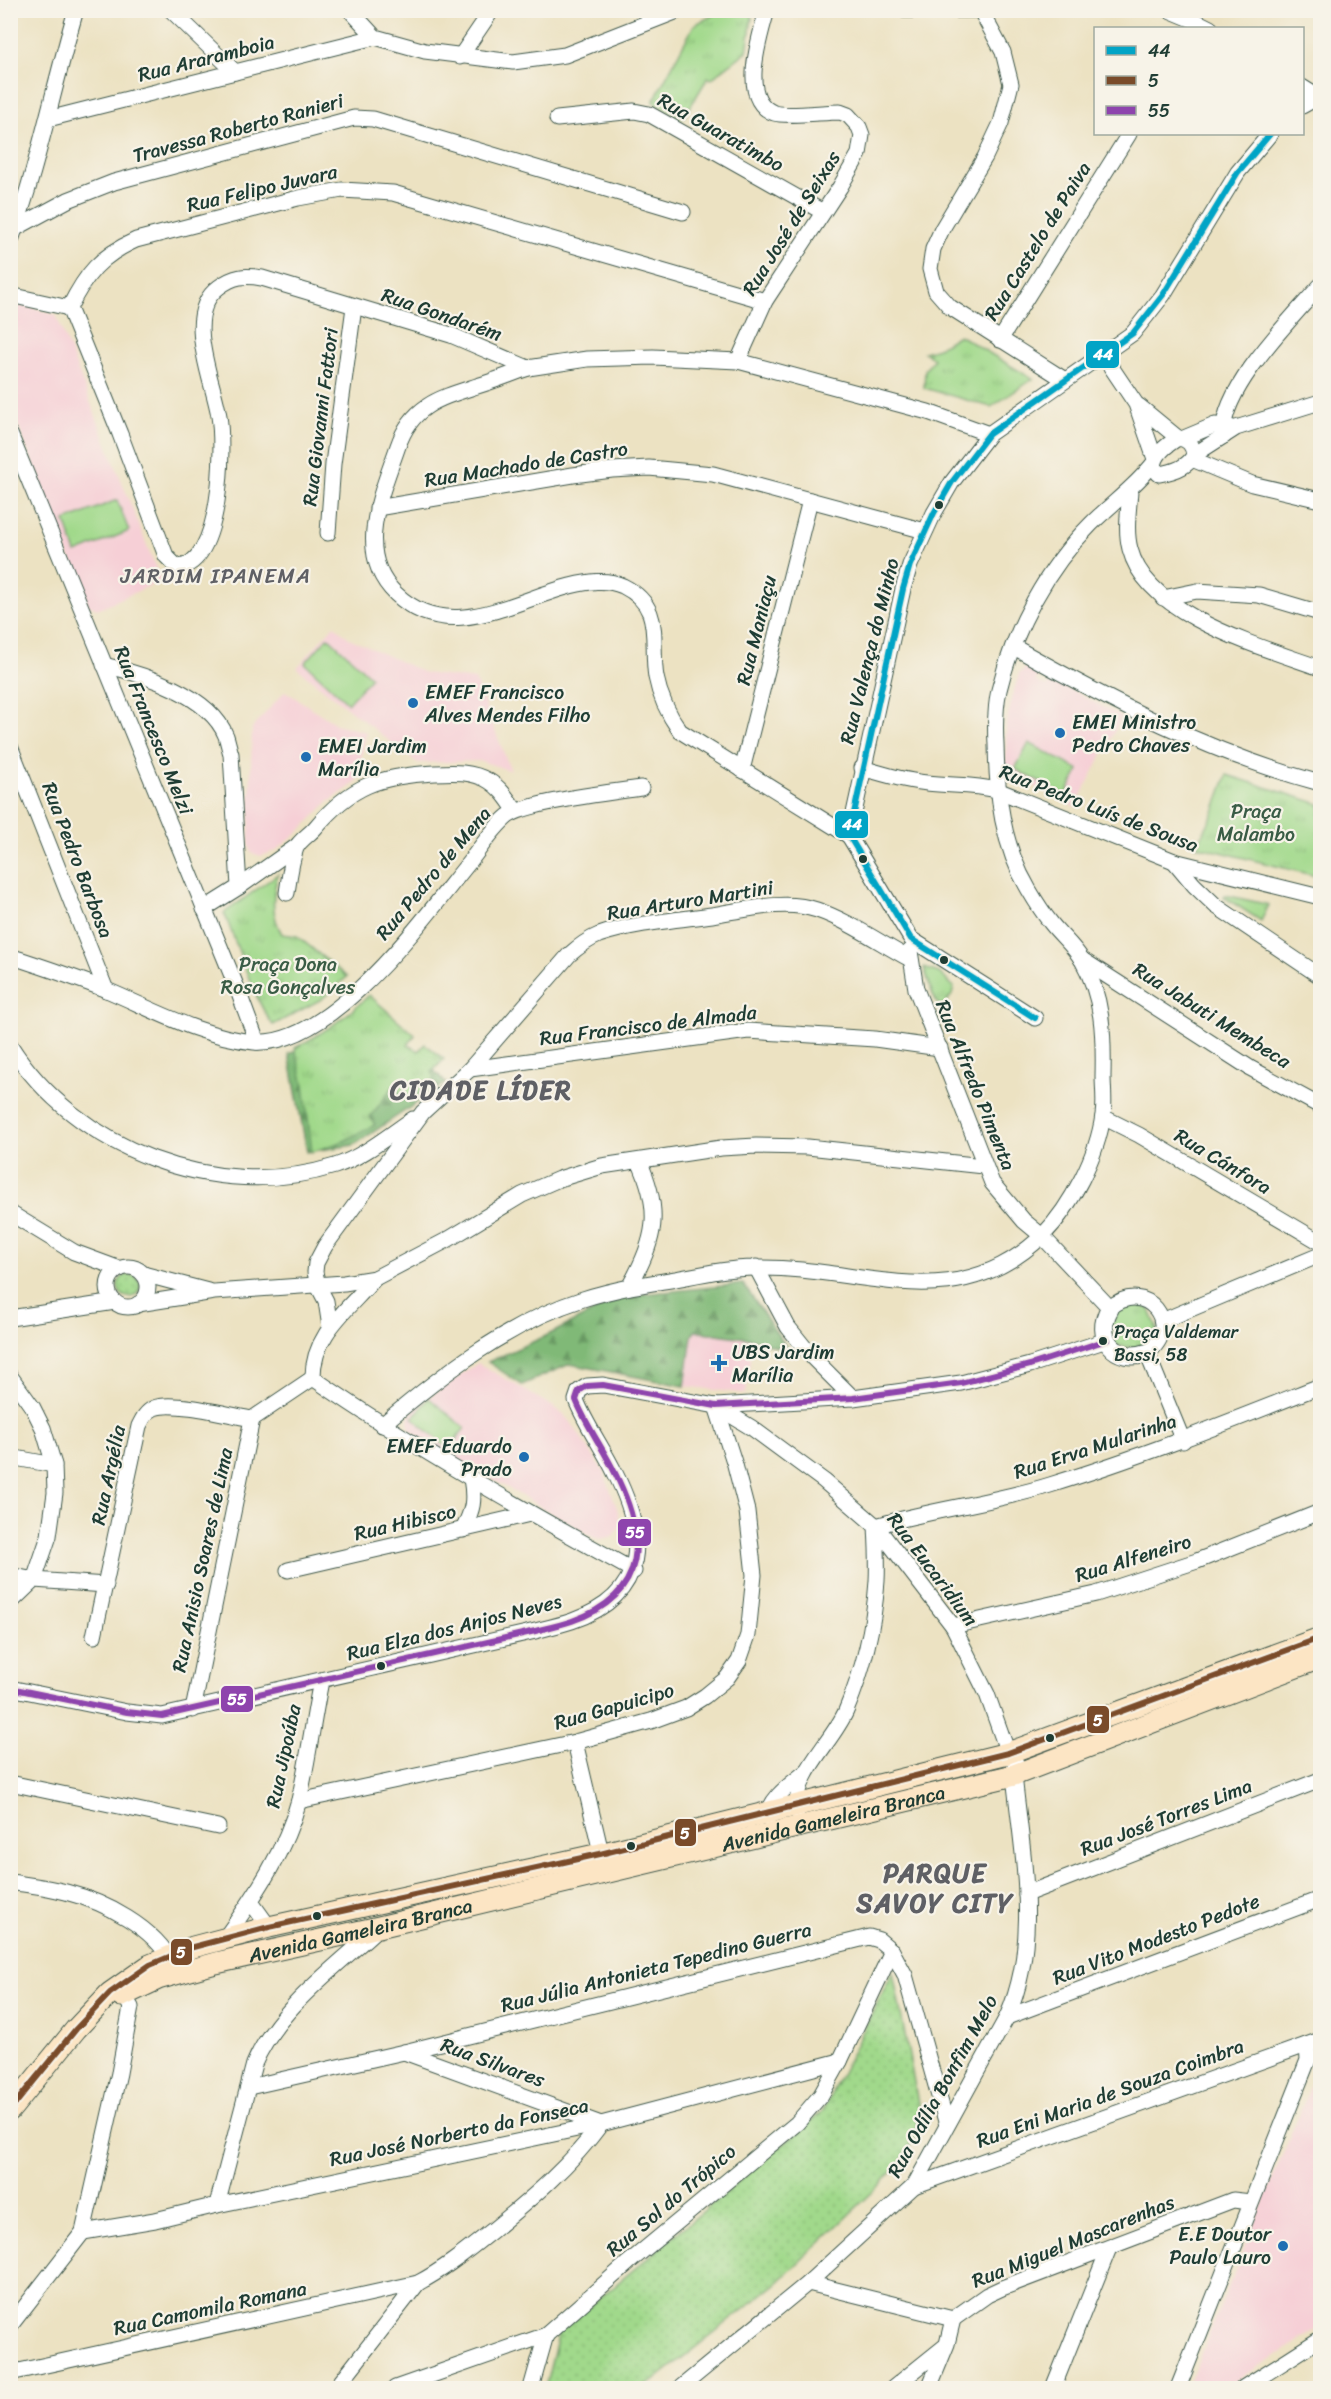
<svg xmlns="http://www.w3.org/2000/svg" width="1331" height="2399" font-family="Sriracha,sans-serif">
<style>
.built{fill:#f6cfd6}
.grass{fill:url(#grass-dots);stroke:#608b60;stroke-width:1.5}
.forest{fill:url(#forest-firs);stroke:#507b56;stroke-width:1.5}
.park{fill:url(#park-tufts);stroke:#608b60;stroke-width:1.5}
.pitch{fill:#a1d98b;stroke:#608b60;stroke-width:1.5}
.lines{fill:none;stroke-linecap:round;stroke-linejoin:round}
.minor-casing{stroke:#3e5649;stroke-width:17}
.tertiary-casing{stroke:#3e5649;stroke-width:20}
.secondary-casing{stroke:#3e5649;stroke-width:23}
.minor{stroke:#fff;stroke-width:15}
.tertiary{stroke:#fff;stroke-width:18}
.secondary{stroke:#fce5c4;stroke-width:21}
.bus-1-casing{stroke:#f7f3e8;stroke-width:10}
.bus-2-casing{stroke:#f7f3e8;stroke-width:10}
.bus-3-casing{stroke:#f7f3e8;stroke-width:10}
.bus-1{stroke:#02a4c6;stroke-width:6}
.bus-2{stroke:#7a4b2a;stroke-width:6}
.bus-3{stroke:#8e44ad;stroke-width:6}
.bus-dot{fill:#1f3d34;stroke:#f7f3e8;stroke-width:2}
.poi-dot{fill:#1f6fb2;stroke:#f7f3e8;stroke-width:2}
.labels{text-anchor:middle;stroke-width:4.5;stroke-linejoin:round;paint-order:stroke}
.bus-label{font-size:18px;fill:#1f3d34;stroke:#f7f3e8;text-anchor:start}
.street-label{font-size:20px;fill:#1f3d34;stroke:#f7f3e8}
.poi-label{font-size:20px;fill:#1f3d34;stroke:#f7f3e8;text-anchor:start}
.park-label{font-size:20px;fill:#395c45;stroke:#f7f3e8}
.neighbourhood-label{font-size:21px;letter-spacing:1.5px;fill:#5f6065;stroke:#f7f3e8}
.district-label{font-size:26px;font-weight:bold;letter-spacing:1.5px;fill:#5f6065;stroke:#f7f3e8}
.line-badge{stroke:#f7f3e8;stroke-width:2}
.badge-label{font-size:16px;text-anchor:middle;font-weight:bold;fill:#fff}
</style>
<defs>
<pattern id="grass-dots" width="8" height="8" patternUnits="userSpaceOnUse" patternTransform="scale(1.5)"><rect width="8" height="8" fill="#a1d98b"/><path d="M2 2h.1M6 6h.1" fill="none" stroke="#8abb79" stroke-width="1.8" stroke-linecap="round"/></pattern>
<pattern id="forest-firs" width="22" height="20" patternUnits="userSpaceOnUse" patternTransform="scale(1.5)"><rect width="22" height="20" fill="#80b977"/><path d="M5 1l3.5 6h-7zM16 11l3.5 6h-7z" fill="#689862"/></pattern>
<pattern id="park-tufts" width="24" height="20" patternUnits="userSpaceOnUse" patternTransform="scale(1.5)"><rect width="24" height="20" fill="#a1d98b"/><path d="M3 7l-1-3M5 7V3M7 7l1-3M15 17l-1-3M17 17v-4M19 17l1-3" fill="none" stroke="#8abb79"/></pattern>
</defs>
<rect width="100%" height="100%" fill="#f7f3e8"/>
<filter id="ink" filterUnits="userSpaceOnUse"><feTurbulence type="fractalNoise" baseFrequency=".0167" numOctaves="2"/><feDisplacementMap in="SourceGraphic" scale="12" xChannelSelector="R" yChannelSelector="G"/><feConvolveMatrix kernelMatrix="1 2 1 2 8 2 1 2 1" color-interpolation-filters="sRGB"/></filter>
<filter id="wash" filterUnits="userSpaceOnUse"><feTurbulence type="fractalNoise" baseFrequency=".008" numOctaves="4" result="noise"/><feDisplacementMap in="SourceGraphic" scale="24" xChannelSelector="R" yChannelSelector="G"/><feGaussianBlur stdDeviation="1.35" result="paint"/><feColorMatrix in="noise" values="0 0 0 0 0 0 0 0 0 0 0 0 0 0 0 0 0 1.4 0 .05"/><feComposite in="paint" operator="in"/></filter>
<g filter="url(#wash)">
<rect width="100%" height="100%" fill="#ece2c2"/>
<g class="built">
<polygon points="11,301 56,315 161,581 97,609 88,605 11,407"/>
<polygon points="334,625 349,638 425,673 475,680 511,771 481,761 417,763 297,668"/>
<polygon points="1026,667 1041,673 1035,681 1047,687 1051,679 1122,717 1075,807 1010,774 1006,764 1006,724 1014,690 1019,674"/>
<polygon points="285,691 336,724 366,732 357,782 327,803 298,833 275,851 261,856 251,853 249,846 252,728"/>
<polygon points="695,1330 753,1339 746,1394 685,1386 692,1336"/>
<polygon points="478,1363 557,1409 571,1422 603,1471 617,1508 621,1525 612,1537 599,1539 593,1537 416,1435 410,1429 408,1421 413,1409"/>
<polygon points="1320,2063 1320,2328 1224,2388 1187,2388"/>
</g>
<g class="grass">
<circle cx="129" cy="1286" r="11"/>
<polygon points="893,1972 919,2108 915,2138 898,2166 879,2186 777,2283 644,2388 545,2388 559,2332 822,2112"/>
</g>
<g class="forest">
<polygon points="372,1008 446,1083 354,1145 307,1152 289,1054 332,1035"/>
<polygon points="743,1284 790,1352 753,1339 695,1331 692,1336 685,1386 570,1364 522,1385 488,1362 548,1335 624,1296"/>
</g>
<g class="park">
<polygon points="721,11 753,11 747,51 711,79 708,77 683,119 653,102 694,25"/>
<polygon points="959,335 1033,379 991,407 924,388 925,370 934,359 924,352 938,348"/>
<polygon points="1227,775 1320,804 1320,877 1197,846 1214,812"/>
<path d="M278 874C272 896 271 915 282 934L297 936 347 977 322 999 273 1025C254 1001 237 943 224 913Z"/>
<polygon points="1225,895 1265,904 1269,905 1261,921 1224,897"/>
<polygon points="924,968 939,973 954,987 952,995 944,1005 939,1005 933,995"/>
<path d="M369 995 415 1035 408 1045 419 1051 425 1044 444 1059 432 1072 435 1078 410 1102 393 1087 370 1117 375 1125 344 1141 312 1152 304 1085 295 1048C323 1033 347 1017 369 995Z"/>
<polygon points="1127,1303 1149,1308 1158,1330 1145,1350 1115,1345 1111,1317"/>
</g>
<g class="pitch">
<polygon points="117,500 129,531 76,553 65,521"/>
<polygon points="328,637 371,677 348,703 305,663"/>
<polygon points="1029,743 1079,770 1065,796 1015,769"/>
<polygon points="429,1398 465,1428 448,1449 413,1418"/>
</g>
</g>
<g filter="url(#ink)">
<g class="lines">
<defs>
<g id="minor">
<polyline points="171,10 235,72"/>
<polyline points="350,10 375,37 425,51 513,62 565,55 680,10"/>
<polyline points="903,10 985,10"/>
<polyline points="1169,10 1198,22 1210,28"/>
<polyline points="981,11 1003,52 1011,84 1001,123 985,157 942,229 933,249 930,269 936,291 950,307 1065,380"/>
<polyline points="460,57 492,10"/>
<polyline points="1302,87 1318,97 1302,106"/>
<polyline points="48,119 375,37"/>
<polyline points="557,119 634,111 649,114 823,212"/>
<polyline points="16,228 68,200 114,182 354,118 373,119 683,212"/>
<path d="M10 243C38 167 53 88 76 10"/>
<polyline points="10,295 69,308"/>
<path d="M765 301 393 193 342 190 298 198 136 240C100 256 86 274 69 308L120 434 166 556 177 567C222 566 224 447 219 416 213 379 182 314 219 287 234 276 244 275 262 278L451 335 528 368 587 359 653 357 738 361 928 412 989 434"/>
<polyline points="1000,340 1129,134"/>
<polyline points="1103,355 1136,404 1155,459"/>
<path d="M738 361 765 301 840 187 859 154 862 135 859 127 848 115 840 112C823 112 787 117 774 113 738 100 760 37 767 10"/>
<path d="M528 368C511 374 494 381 477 386 440 398 412 405 398 446 382 493 353 553 396 594 448 644 513 601 570 586 587 582 606 578 623 586 665 607 650 640 656 677 660 698 668 714 680 731L849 836"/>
<polyline points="1139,406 1178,438"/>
<polyline points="10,434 237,988 257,1042"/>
<path d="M1224 436C1218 392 1292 318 1320 286"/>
<path d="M1178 438C1188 439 1193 445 1194 455 1188 467 1173 472 1159 474L1154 468C1154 454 1167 445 1178 438Z"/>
<polyline points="1184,438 1215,425 1230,427"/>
<polyline points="1194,455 1236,428 1320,402"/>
<polyline points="1192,459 1252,484 1320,500"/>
<path d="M1130 490C1129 509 1125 530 1130 549 1147 616 1262 647 1320 668"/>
<polyline points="377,508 573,475 612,470 649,468 713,474 925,531"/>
<polyline points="328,533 333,464 354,307"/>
<polyline points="1163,598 1197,591 1259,595 1320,613"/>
<path d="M1014 647C1112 702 1211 754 1320 783"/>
<path d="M104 665C143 674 210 695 226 736 228 742 229 748 231 754L239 887 204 909"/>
<polyline points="10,746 106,990"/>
<path d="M862 768C884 774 904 781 927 783 952 786 972 784 997 790L1174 861 1320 897"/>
<polyline points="742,770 810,500"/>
<polyline points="1174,861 1194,885 1216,906 1320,976"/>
<polyline points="239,887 297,846"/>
<path d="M287 893C289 879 291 862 296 848 299 841 310 834 315 828 351 785 379 776 435 773 454 772 472 771 489 781 501 788 508 800 516 811"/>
<path d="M910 951 916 989 992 1183 1024 1221 1042 1236 1110 1308C1146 1277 1184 1326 1147 1353L1183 1441"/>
<path d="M10 956C43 967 77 978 109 991 156 1011 202 1037 254 1042 331 1048 423 919 467 865 480 849 492 829 508 816 527 802 613 792 641 788"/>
<polyline points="1081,959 1250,1068 1320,1106"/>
<polyline points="1035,1018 911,939 849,836 903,589 910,565 934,513 952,482 989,434 1133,333 1163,295 1238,172 1270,134"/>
<path d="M10 1045C76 1150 217 1203 335 1166 363 1157 389 1135 413 1119"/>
<polyline points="470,1069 748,1031 875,1039 940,1048"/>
<polyline points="1103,1117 1139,1135 1320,1242"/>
<polyline points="10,1213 74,1252 120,1269"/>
<polyline points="756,1267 788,1327 813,1358 853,1398"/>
<circle cx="128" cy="1287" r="20"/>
<polyline points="143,1274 208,1291"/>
<path d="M375 1278C349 1309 312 1334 313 1378 416 1449 524 1510 634 1571"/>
<path d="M629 1287C656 1240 662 1211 639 1161"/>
<polyline points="138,1304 214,1292 344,1283 375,1278 449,1239 522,1195 559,1179 602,1166 721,1148 756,1146 808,1147 983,1166"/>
<polyline points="10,1318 115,1302"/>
<polyline points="1162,1321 1320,1255"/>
<path d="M330 1327 326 1301 318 1286 315 1272 316 1263 325 1246 423 1112 470 1069 569 955C578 947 587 940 599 935 635 923 675 920 712 915 745 910 785 899 817 910 849 921 880 943 910 959"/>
<polyline points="10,1376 33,1408 43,1428 54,1465 55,1493 49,1536 34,1580 10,1603"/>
<path d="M382 1425C441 1375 508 1323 583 1299 614 1289 645 1284 676 1279 702 1274 729 1268 755 1268 860 1265 955 1321 1043 1235 1071 1207 1098 1154 1103 1115 1105 1102 1103 1088 1103 1076 1104 1035 1103 997 1082 960 1074 946 1061 936 1051 923 1043 913 1036 902 1029 890 1002 845 997 796 996 745 995 726 995 708 999 690 1014 629 1047 568 1091 524 1112 503 1135 487 1153 464"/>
<polyline points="10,1457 54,1465"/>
<path d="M463 1530C473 1509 475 1501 471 1478"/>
<polyline points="288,1570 530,1514"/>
<polyline points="10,1575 34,1580 106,1585"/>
<polyline points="953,1626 1096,1594 1197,1561 1320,1512"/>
<path d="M94 1636 139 1426C143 1418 146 1412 154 1408 173 1400 230 1415 252 1419L313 1378"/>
<path d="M10 1688 127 1712 162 1716 527 1633C542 1629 557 1626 572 1621 649 1594 647 1536 615 1473 603 1448 586 1425 576 1400L579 1391 587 1386 603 1385 716 1406 853 1398 961 1383 1030 1365 1107 1340"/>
<polyline points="193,1710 252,1419"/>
<polyline points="575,1742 603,1861"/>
<polyline points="10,1783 218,1827"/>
<polyline points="299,1801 575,1742 651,1721 686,1708 705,1696 727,1678 739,1661 748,1635 754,1575 747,1511 735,1465 716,1406"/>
<path d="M797 1812C793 1774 832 1743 846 1711 863 1671 874 1624 877 1581 878 1563 877 1544 876 1526 933 1509 993 1503 1050 1485 1142 1457 1231 1421 1320 1386"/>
<path d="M768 1818C768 1798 794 1782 807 1771"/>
<path d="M10 1882C29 1885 48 1887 66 1892 105 1902 154 1927 173 1964"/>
<polyline points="1026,1894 1320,1780"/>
<polyline points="251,1902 269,1927"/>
<path d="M225 1938C255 1896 286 1850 299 1800 308 1761 313 1720 321 1681"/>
<polyline points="1007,2017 1320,1899"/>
<polyline points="404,2052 601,2124"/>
<polyline points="249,2087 404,2052 869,1937 879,1940 892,1951 905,1975 947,2125"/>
<polyline points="914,2186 1320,2040"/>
<path d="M217 2205 254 2064C278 2008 335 1968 379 1927"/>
<polyline points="83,2232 155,2220 217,2205 601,2124 840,2061"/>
<polyline points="808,2283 953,2319 987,2295 1002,2288 1233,2200 1251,2202"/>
<polyline points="10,2326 83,2232 119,2073 131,2007 119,1987"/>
<path d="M10 2373 418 2283C445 2269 469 2249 493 2230 533 2197 570 2166 601 2124"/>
<polyline points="336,2388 418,2283"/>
<polyline points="395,2388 546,2335 628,2263 797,2123 821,2095 840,2061 892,1951"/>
<polyline points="531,2388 546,2335"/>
<path d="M680 2388 808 2283 914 2186 1007 2017C1041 1941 1022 1855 1014 1775L1016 1763 1008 1753 987 1694 953 1626 876 1526 824 1481 752 1428 716 1406"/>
<polyline points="893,2388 944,2347"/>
<polyline points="929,2388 947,2344 953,2319"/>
<polyline points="1053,2388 1109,2248"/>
<polyline points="1178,2388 1308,2060 1307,2045"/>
<polyline points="1243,2388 1320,2339"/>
</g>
<g id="tertiary">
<polyline points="1318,97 1320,96"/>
<path d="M1110 1308C1093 1337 1115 1364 1147 1353"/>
</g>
<g id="secondary">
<path id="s1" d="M122 1996 158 1979 216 1963 379 1927 1014 1775 1320 1658"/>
<polyline points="10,2110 76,2029 110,1993 150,1965 193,1947 269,1927 600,1854 1008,1753 1320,1638"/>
</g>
</defs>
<use href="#minor" class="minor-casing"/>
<use href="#tertiary" class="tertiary-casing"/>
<use href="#secondary" class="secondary-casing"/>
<use href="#minor" class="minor"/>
<use href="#tertiary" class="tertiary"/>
<use href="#secondary" class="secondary"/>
<defs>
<polyline id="bus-1" points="1035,1018 911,939 849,836 903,589 910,565 934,513 952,482 989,434 1133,333 1163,295 1238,172 1270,134"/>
<polyline id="bus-2" points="10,2110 76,2029 110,1993 150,1965 193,1947 269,1927 600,1854 1008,1753 1320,1638"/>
<path id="bus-3" d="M10 1688 127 1712 162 1716 527 1633C542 1629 557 1626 572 1621 649 1594 647 1536 615 1473 603 1448 586 1425 576 1400L579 1391 587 1386 603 1385 716 1406 853 1398 961 1383 1030 1365 1107 1340"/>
</defs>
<use href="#bus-1" class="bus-1-casing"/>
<use href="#bus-2" class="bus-2-casing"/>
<use href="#bus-3" class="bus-3-casing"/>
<use href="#bus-1" class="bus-1"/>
<use href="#bus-2" class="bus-2"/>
<use href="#bus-3" class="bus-3"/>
</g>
</g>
<g class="bus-dot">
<circle cx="939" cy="505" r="5"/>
<circle cx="863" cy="859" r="5"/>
<circle cx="944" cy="960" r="5"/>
<circle cx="1103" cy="1341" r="5"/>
<circle cx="381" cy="1666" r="5"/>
<circle cx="1050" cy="1738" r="5"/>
<circle cx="631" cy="1846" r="5"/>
<circle cx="317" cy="1916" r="5"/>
</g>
<g class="poi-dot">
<circle cx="413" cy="703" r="6"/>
<circle cx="1060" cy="733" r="6"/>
<circle cx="306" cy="757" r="6"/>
<path d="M716 1354h6v6h6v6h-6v6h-6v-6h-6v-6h6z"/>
<circle cx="524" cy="1457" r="6"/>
<circle cx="1283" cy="2246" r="6"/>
</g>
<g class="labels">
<g class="bus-label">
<text x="1114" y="1338">Praça Valdemar<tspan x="1114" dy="23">Bassi, 58</tspan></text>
</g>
<g class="street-label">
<text transform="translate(206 58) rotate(-14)" y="7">Rua Araramboia</text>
<text transform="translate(238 128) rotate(-15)" y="7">Travessa Roberto Ranieri</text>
<text transform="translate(721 132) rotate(29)" y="7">Rua Guaratimbo</text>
<text transform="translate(262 188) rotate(-13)" y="7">Rua Felipo Juvara</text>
<text transform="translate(791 223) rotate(-58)" y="7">Rua José de Seixas</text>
<text transform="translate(1037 241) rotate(-58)" y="7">Rua Castelo de Paiva</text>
<text transform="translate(442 314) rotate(19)" y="7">Rua Gondarém</text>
<text transform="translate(320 417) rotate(-83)" y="7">Rua Giovanni Fattori</text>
<text transform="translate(526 464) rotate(-9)" y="7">Rua Machado de Castro</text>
<text transform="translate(756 630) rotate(-76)" y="7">Rua Maniaçu</text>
<text transform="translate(869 651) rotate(-76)" y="7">Rua Valença do Minho</text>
<text transform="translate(154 730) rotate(68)" y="7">Rua Francesco Melzi</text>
<text transform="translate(1099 808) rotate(21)" y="7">Rua Pedro Luís de Sousa</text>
<text transform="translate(78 860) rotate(69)" y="7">Rua Pedro Barbosa</text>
<text transform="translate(433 873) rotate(-50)" y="7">Rua Pedro de Mena</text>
<text transform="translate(690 900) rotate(-9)" y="7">Rua Arturo Martini</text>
<text transform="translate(1212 1015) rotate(32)" y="7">Rua Jabuti Membeca</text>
<text transform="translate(648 1025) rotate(-7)" y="7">Rua Francisco de Almada</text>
<text transform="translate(976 1085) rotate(68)" y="7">Rua Alfredo Pimenta</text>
<text transform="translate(1223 1161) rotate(31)" y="7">Rua Cánfora</text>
<text transform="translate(1095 1446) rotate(-18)" y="7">Rua Erva Mularinha</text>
<text transform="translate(108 1475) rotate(-78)" y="7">Rua Argélia</text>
<text transform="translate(405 1522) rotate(-13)" y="7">Rua Hibisco</text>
<text transform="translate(1133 1558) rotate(-17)" y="7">Rua Alfeneiro</text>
<text transform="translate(202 1560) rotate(-78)" y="7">Rua Anisio Soares de Lima</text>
<text transform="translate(933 1569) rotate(53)" y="7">Rua Eucaridium</text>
<text transform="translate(454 1627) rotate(-14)" y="7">Rua Elza dos Anjos Neves</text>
<text transform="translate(614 1706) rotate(-16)" y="7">Rua Gapuicipo</text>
<text transform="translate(283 1756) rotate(-78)" y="7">Rua Jipoúba</text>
<text transform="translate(1166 1817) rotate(-21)" y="7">Rua José Torres Lima</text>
<text dy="7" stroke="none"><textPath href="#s1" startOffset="734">Avenida Gameleira Branca</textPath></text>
<text dy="7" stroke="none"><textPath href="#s1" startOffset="248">Avenida Gameleira Branca</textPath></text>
<text transform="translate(1156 1939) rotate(-21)" y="7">Rua Vito Modesto Pedote</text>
<text transform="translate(656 1967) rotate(-14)" y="7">Rua Júlia Antonieta Tepedino Guerra</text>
<text transform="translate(493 2062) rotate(20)" y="7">Rua Silvares</text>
<text transform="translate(942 2086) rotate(-61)" y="7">Rua Odília Bonfim Melo</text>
<text transform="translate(1110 2093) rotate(-20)" y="7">Rua Eni Maria de Souza Coimbra</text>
<text transform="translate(459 2132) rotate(-12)" y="7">Rua José Norberto da Fonseca</text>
<text transform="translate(671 2200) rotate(-40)" y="7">Rua Sol do Trópico</text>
<text transform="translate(1073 2241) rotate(-22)" y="7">Rua Miguel Mascarenhas</text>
<text transform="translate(210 2308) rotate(-12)" y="7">Rua Camomila Romana</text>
</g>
<g class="poi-label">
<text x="425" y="699">EMEF Francisco<tspan x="425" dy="23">Alves Mendes Filho</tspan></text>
<text x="1072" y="729">EMEI Ministro<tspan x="1072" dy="23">Pedro Chaves</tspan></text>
<text x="318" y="753">EMEI Jardim<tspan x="318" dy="23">Marília</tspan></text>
<text x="732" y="1359">UBS Jardim<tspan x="732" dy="23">Marília</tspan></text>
<text x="512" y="1453" text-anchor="end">EMEF Eduardo<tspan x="512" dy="23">Prado</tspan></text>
<text x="1271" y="2241" text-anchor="end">E.E Doutor<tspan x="1271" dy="23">Paulo Lauro</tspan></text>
</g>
<g class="park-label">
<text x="1256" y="818">Praça<tspan x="1256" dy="23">Malambo</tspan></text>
<text x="288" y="971">Praça Dona<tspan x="288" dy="23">Rosa Gonçalves</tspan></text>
</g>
<g class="neighbourhood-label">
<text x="216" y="583">JARDIM IPANEMA</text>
</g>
<g class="district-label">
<text x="481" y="1099">CIDADE LÍDER</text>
<text x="935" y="1882">PARQUE<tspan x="935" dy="30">SAVOY CITY</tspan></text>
</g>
</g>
<g class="line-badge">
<rect x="1085" y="340" width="35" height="29" rx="6" fill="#02a4c6"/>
<rect x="834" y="810" width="35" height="29" rx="6" fill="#02a4c6"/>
<rect x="617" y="1518" width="35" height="29" rx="6" fill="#8e44ad"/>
<rect x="220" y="1685" width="34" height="28" rx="6" fill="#8e44ad"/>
<rect x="1086" y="1705" width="24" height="29" rx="6" fill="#7a4b2a"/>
<rect x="674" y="1818" width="23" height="29" rx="6" fill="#7a4b2a"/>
<rect x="170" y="1938" width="23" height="28" rx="6" fill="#7a4b2a"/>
</g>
<g class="badge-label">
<text x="1103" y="360">44</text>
<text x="852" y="830">44</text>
<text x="635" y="1538">55</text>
<text x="237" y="1705">55</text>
<text x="1098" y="1726">5</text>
<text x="685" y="1839">5</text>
<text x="181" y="1958">5</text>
</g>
<rect width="1331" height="2399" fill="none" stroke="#f7f3e8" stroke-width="36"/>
<rect x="1094" y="27" width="210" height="108" fill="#f7f3e8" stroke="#a1aaa0" stroke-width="1.5"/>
<rect x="1106" y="46" width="30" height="9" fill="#02a4c6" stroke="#a1aaa0" stroke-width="1.5"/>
<text x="1148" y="57" font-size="18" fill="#1f3d34">44</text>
<rect x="1106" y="76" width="30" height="9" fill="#7a4b2a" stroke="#a1aaa0" stroke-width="1.5"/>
<text x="1148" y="87" font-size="18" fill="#1f3d34">5</text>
<rect x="1106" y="106" width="30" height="9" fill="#8e44ad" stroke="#a1aaa0" stroke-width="1.5"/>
<text x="1148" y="117" font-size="18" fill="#1f3d34">55</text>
</svg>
